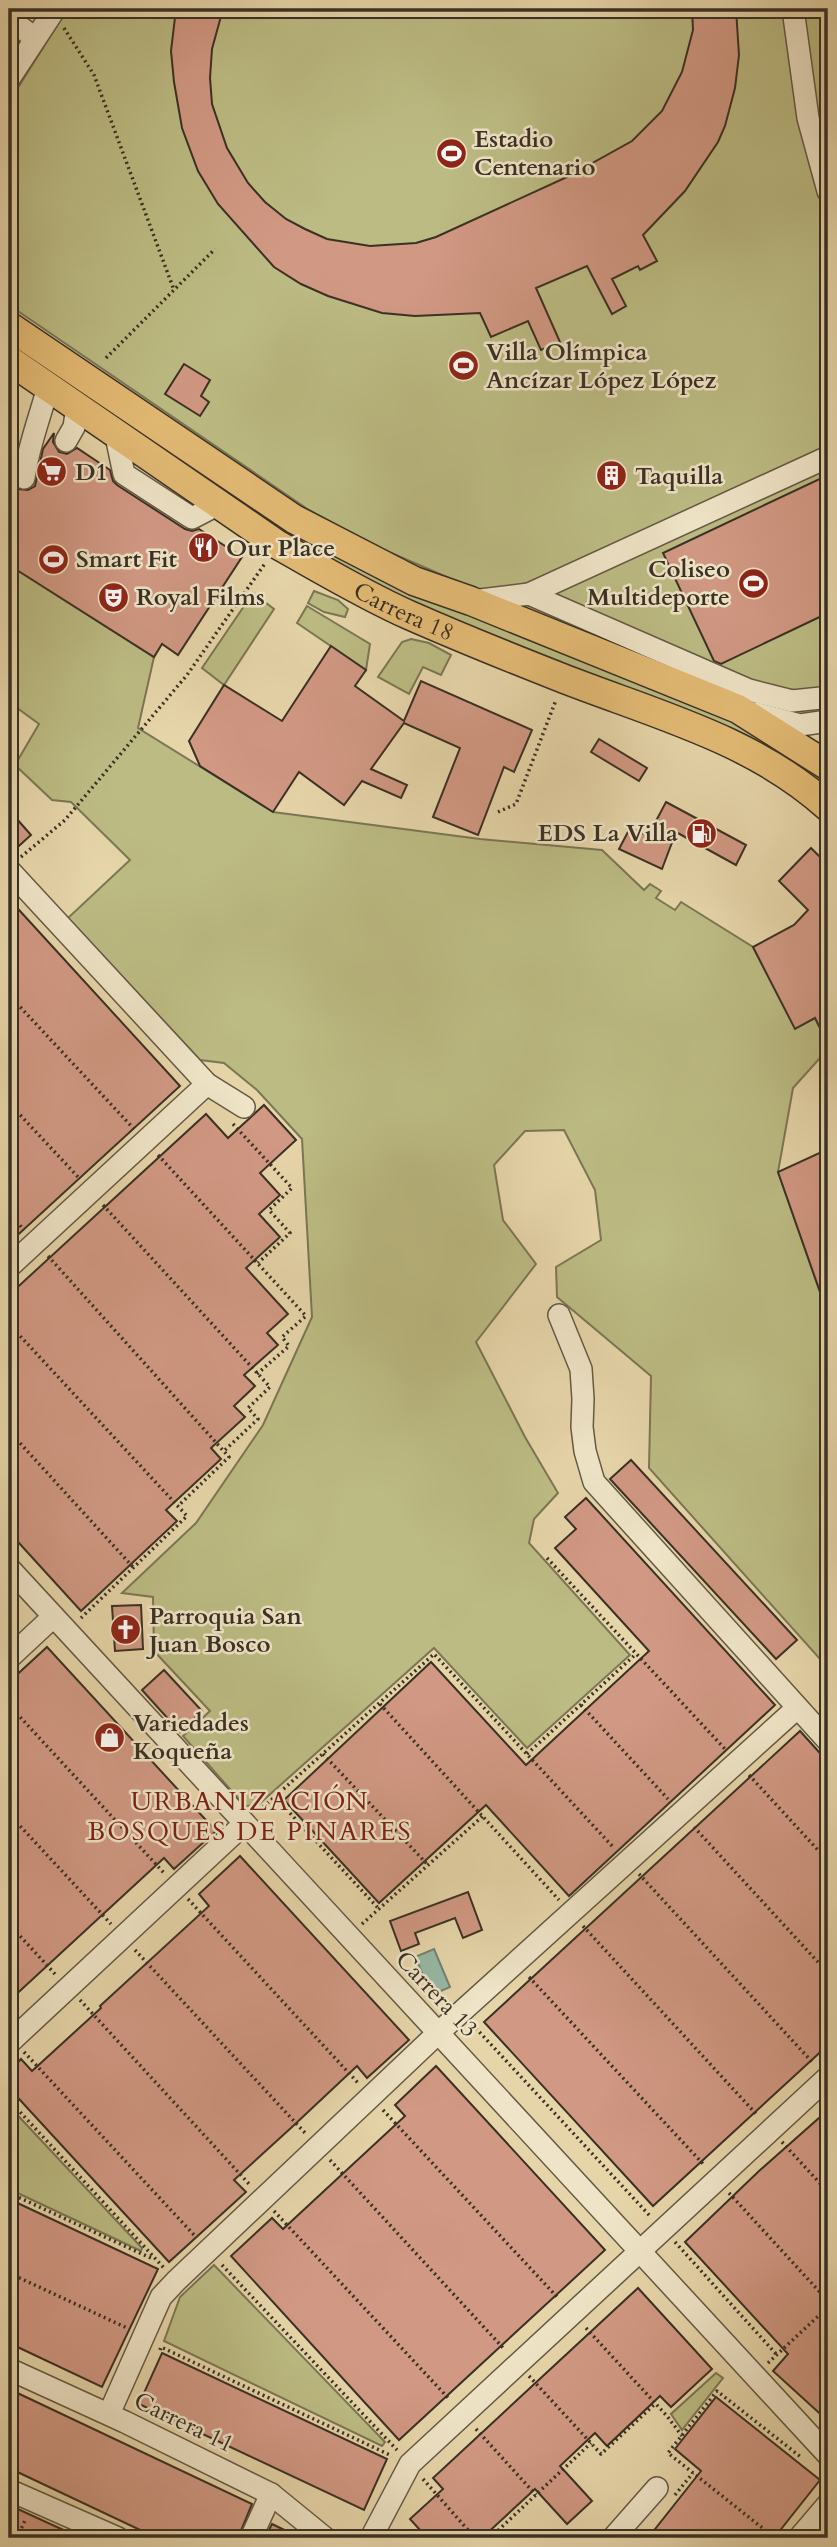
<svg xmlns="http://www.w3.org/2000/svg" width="837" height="2547" font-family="Cardo,serif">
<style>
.green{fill:#bcbb83;stroke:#7b7654;stroke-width:2}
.water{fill:#96b9a6;stroke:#718272;stroke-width:2}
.building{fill:#d19883;stroke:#3a3024;stroke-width:2}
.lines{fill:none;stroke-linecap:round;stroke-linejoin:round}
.minor-casing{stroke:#655945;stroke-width:24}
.major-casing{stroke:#3a3024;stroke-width:31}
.path{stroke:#3a3024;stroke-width:3.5;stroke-dasharray:2 3.5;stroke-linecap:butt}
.minor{stroke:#efe4c7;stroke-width:21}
.major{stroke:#e3ba74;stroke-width:28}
.labels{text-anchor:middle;stroke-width:5;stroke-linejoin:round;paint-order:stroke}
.poi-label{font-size:24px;font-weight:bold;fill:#3a3024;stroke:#efe4c7;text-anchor:start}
.street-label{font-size:24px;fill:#3a3024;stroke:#efe4c7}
.neighbourhood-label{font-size:26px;letter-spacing:2px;fill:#7a1f14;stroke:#efe4c7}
</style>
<rect width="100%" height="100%" fill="#e6d5a9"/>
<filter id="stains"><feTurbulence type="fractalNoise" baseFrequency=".00286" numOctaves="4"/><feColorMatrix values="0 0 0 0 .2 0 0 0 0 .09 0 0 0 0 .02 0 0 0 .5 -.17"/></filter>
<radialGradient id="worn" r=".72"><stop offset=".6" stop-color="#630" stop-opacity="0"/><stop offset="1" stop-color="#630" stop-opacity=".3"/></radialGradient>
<g class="green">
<polygon points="31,9 821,9 828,49 828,721 800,725 597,642 373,545 309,510 9,305 9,102 56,27 47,21 33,18"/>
<polygon points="9,340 274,515 698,698 828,777 828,794 697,716 410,602 285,537 9,350"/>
<polygon points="9,565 154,657 138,728 273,812 480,839 602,850 644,890 650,884 661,891 656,898 675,910 681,902 753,947 795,1028 815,1018 828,1044 828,1049 793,1088 778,1172 828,1315 828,1668 649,1468 651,1376 557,1297 556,1267 601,1240 595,1190 564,1130 525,1131 494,1165 503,1220 536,1264 476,1342 525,1437 558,1493 534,1519 529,1543 630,1655 527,1748 434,1648 258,1805 245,1806 183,1736 210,1711 154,1651 153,1597 122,1593 196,1523 263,1425 312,1317 302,1139 257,1090 224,1063 200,1060 68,918 130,860 71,802 52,800 15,765 39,724 9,702"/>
<polygon points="314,591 338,600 348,609 345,617 324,612 308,603"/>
<polygon points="253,593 274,609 224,685 202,668"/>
<polygon points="307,606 370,644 366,670 297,623"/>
<polygon points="411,639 429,643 451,655 441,675 423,667 409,694 378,677 402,642"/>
<polygon points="9,2106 142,2248 141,2251 9,2189"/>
<polygon points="214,2265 385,2442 382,2446 164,2341 180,2297"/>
<polygon points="716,2373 723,2378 682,2430 671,2414"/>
</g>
<polygon class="water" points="434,1949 450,1987 432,1995 415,1957"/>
<g class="building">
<polygon points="176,9 223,9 212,49 210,78 212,104 227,148 248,183 265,202 286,219 305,229 327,239 370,246 416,243 436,237 567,177 632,141 662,111 682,72 693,30 692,9 736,9 739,55 735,88 725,126 718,142 685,191 643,235 657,261 640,270 638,266 612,279 626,306 612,314 587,266 536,288 560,342 541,350 528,321 491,337 480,313 415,316 382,313 328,296 301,284 274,267 218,204 198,171 182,128 174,82 171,51"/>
<polygon points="184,364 210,380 201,396 209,402 200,416 165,394"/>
<polygon points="54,433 53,442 59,452 67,454 77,448 110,470 113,481 117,485 185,529 192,531 199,529 242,557 178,655 162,644 154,657 9,565 9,502 17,489 28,490 35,486 43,449"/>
<polygon points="828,475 828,613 721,664 714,661 663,553"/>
<polygon points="331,646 366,670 355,686 404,721 421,681 532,730 514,772 504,767 478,835 433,817 460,748 404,723 371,769 407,785 401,798 362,781 344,805 299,772 273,812 200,766 189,741 224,685 282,721"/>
<polygon points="599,739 647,768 639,781 591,752"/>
<polygon points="666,802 746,845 736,865 676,832 662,869 619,849 630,828 648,836"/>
<polygon points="9,810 31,835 9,855"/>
<polygon points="811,848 828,865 828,889 823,894 828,903 828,1044 815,1018 795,1029 753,947 794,925 808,910 779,881"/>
<polygon points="9,899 180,1086 9,1243"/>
<polygon points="264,1105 296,1140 260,1173 280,1195 259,1214 280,1237 246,1268 288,1314 267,1333 278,1345 244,1375 255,1386 234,1406 245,1417 211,1448 221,1459 166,1510 177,1521 81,1611 9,1532 9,1295 206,1114 228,1138"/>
<polygon points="828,1149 828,1308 826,1309 778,1172"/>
<polygon points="631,1460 797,1640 776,1659 610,1479"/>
<polygon points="586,1498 775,1705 569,1896 486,1805 379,1903 284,1800 431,1662 526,1765 649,1651 555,1548 576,1529 565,1517"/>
<polygon points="141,1605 143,1649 115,1651 112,1606"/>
<polygon points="47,1647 216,1831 174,1869 164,1858 9,2001 9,1682"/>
<polygon points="164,1670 202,1711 180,1732 142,1690"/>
<polygon points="800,1731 828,1762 828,2045 653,2206 484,2022"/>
<polygon points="240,1856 409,2040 367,2078 357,2066 292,2127 234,2180 246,2192 169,2262 9,2088 9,2071 21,2059 32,2071 101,2008 100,2006 209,1906 199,1894"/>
<polygon points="468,1892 482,1930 463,1938 455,1918 415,1933 419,1944 401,1951 390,1921"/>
<polygon points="436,2066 605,2250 399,2440 231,2256 272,2218 283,2229 405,2116 395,2105"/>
<polygon points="828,2110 828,2421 773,2371 788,2354 685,2242 759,2171"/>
<polygon points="9,2199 158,2269 102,2387 9,2343"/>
<polygon points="638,2288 712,2369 671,2407 660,2396 607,2446 595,2433 560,2466 592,2501 567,2524 535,2489 482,2538 412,2538 420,2530 410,2519 443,2489 433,2478"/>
<polygon points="162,2353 387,2459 364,2510 139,2404"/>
<polygon points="9,2389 252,2504 238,2538 157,2538 9,2468"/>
<polygon points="716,2397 820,2480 774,2538 648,2538 701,2471 675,2449"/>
<polygon points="9,2505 46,2522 81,2538 22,2538 9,2532"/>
<polygon points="272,2524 301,2538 265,2538"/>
</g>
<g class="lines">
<defs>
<g id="minor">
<polyline points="793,9 808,118 828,191"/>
<polyline points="9,22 16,24 35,38"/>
<polyline points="9,79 55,9"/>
<polyline points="116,436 124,474 192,518 219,504"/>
<polyline points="66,441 74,427 77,407"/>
<path d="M24 478C28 447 40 417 48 387"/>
<polyline points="529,594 749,690 792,701 821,698 828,695"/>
<polyline points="472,601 529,594 828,457"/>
<polyline points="755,713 800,725 828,721"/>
<polyline points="9,870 207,1084 244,1107"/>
<polyline points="9,1267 207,1084"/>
<polyline points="559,1315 581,1369 583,1399 582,1427 585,1451 594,1482 828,1741"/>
<polyline points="9,1568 828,2455"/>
<polyline points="9,1658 53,1617"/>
<polyline points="9,2043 244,1824"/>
<polyline points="9,2369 125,2422 271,2494 325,2538"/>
<polyline points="109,2414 161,2297 176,2281 438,2033 797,1708"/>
<polyline points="9,2490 118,2538"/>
<polyline points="251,2538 271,2494"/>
<polyline points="371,2538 410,2464 828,2077"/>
<polyline points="613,2538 657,2488"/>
<polyline points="799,2538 828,2504"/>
</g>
<g id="major">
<polyline points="9,326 294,519 414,581 471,601 738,709 828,766"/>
<path id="s1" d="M9 360 278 545C321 569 364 595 409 615 459 637 511 658 562 678 654 714 753 739 828 807"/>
</g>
</defs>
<use href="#minor" class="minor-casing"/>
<use href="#major" class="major-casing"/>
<g class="path">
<polyline points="64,28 94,75 174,290"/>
<polyline points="106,358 215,249"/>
<polyline points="498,812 516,804 556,700"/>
<polyline points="21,857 65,820 187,675 266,562"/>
<polyline points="9,995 134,1129"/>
<polyline points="9,1103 79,1178"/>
<polyline points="233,1124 292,1188 269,1210 290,1233 258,1263"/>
<polyline points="158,1155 306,1316 282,1337 289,1346 257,1374"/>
<polyline points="103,1205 270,1387 248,1408 258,1419 224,1451"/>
<polyline points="9,1213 24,1230"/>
<polyline points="48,1256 229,1457 178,1506"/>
<polyline points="9,1324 187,1516 81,1618"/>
<polyline points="9,1431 133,1567"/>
<polyline points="547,1558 725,1749"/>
<polyline points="380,1704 559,1900"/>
<polyline points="9,1705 164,1873"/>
<polyline points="581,1705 668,1799"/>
<polyline points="323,1754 428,1865"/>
<polyline points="527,1754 636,1654"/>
<polyline points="749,1775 828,1861"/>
<polyline points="275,1797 379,1909"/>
<polyline points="259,1811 434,1654 614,1848"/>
<polyline points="9,1814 111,1924"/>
<polyline points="694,1827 828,1973"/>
<polyline points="639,1874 814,2064"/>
<polyline points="188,1899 359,2084"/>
<polyline points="9,1924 55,1974"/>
<polyline points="362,1924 483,1816"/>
<polyline points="583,1926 758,2116"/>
<polyline points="135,1950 306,2134"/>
<polyline points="529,1977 705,2166"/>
<polyline points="80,2000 250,2185"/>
<polyline points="472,2024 650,2216"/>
<polyline points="24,2052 195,2236"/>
<polyline points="9,2100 164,2268"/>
<polyline points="383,2110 559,2299"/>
<polyline points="782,2142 828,2192"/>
<polyline points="330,2160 505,2350"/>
<polyline points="9,2193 153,2259"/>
<polyline points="729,2193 828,2301"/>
<polyline points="274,2211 450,2400"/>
<polyline points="675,2242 777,2355"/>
<polyline points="222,2265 397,2450"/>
<polyline points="9,2273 127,2328"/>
<polyline points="586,2328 667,2416 682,2436"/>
<polyline points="160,2350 161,2347 392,2456"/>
<polyline points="768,2363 828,2307"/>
<polyline points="529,2376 601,2454 656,2403"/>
<polyline points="476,2429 536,2495"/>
<polyline points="423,2479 475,2538"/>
<polyline points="675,2495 693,2473"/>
<polyline points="17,2538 26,2518"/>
<polyline points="490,2538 591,2443"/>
<polyline points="775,2538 668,2453 717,2391 802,2458"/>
</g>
<use href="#minor" class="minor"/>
<use href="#major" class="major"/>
</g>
<defs>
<symbol id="stadium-disc" viewBox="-11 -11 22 22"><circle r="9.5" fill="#8f2418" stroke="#efe4c7"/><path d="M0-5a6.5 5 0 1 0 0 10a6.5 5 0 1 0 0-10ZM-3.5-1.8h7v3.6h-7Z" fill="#fff"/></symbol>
<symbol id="supermarket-disc" viewBox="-11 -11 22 22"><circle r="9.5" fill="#8f2418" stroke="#efe4c7"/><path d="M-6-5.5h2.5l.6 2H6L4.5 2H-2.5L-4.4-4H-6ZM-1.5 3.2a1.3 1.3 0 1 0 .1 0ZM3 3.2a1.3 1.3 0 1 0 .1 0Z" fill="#fff"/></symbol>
<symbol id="building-disc" viewBox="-11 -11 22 22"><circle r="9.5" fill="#8f2418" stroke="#efe4c7"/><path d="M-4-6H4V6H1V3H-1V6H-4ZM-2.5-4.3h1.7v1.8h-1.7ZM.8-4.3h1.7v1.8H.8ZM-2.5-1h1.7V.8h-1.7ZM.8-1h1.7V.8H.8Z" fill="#fff"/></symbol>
<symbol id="restaurant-disc" viewBox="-11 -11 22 22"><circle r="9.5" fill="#8f2418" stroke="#efe4c7"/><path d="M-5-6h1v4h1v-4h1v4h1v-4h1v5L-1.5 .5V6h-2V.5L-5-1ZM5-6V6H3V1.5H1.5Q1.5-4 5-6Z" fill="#fff"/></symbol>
<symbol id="theatre-disc" viewBox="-11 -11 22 22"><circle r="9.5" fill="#8f2418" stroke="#efe4c7"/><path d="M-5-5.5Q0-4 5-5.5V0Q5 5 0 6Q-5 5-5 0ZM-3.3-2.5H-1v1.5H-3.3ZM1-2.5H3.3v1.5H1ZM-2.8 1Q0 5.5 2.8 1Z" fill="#fff"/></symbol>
<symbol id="fuel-disc" viewBox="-11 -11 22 22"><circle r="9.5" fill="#8f2418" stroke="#efe4c7"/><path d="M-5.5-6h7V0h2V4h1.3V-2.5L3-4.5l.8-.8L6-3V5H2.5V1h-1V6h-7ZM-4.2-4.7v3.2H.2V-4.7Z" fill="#fff"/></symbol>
<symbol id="church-disc" viewBox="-11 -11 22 22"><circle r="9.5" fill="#8f2418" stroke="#efe4c7"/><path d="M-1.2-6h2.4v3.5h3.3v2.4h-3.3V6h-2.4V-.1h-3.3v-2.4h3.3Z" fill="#fff"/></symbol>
<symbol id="shop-disc" viewBox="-11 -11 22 22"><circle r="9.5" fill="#8f2418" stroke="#efe4c7"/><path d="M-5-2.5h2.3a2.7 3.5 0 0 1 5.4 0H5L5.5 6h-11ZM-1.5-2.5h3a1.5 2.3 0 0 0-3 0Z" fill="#fff"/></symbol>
</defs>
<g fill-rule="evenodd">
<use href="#stadium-disc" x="434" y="136" width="35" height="35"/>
<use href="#stadium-disc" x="446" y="348" width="35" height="35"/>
<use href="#supermarket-disc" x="34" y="454" width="35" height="35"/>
<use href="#building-disc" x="594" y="458" width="35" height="35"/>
<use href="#restaurant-disc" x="186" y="530" width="35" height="35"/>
<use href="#stadium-disc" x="36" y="542" width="35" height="35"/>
<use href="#stadium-disc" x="736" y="566" width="35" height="35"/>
<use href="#theatre-disc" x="96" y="580" width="35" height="35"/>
<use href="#fuel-disc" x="684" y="816" width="35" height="35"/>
<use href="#church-disc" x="108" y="1612" width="35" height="35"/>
<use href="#shop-disc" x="92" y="1720" width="35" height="35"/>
</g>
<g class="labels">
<g class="poi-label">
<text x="474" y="147">Estadio<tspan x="474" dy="28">Centenario</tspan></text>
<text x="486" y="360">Villa Olímpica<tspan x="486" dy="28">Ancízar López López</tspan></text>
<text x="75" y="480">D1</text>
<text x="635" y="484">Taquilla</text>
<text x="226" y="556">Our Place</text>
<text x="76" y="567">Smart Fit</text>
<text x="730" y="577" text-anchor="end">Coliseo<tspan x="730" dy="28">Multideporte</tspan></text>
<text x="136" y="605">Royal Films</text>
<text x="678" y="841" text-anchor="end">EDS La Villa</text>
<text x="149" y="1624">Parroquia San<tspan x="149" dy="28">Juan Bosco</tspan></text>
<text x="133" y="1731">Variedades<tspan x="133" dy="28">Koqueña</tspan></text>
</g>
<g class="street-label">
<text dy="8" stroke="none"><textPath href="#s1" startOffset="469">Carrera 18</textPath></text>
<text transform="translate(437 1994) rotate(47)" y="8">Carrera 13</text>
<text transform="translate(184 2422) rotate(26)" y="8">Carrera 11</text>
</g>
<g class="neighbourhood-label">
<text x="250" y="1810">URBANIZACIÓN<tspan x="250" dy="30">BOSQUES DE PINARES</tspan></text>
</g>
</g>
<rect width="837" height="2547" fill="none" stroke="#e6d5a9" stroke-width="35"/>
<rect x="10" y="10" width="816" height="2526" fill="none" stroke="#3a3024" stroke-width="3.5"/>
<rect x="18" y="18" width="802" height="2512" fill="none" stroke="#3a3024" stroke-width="2"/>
<rect width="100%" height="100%" filter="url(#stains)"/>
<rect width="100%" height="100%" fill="url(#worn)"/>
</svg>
